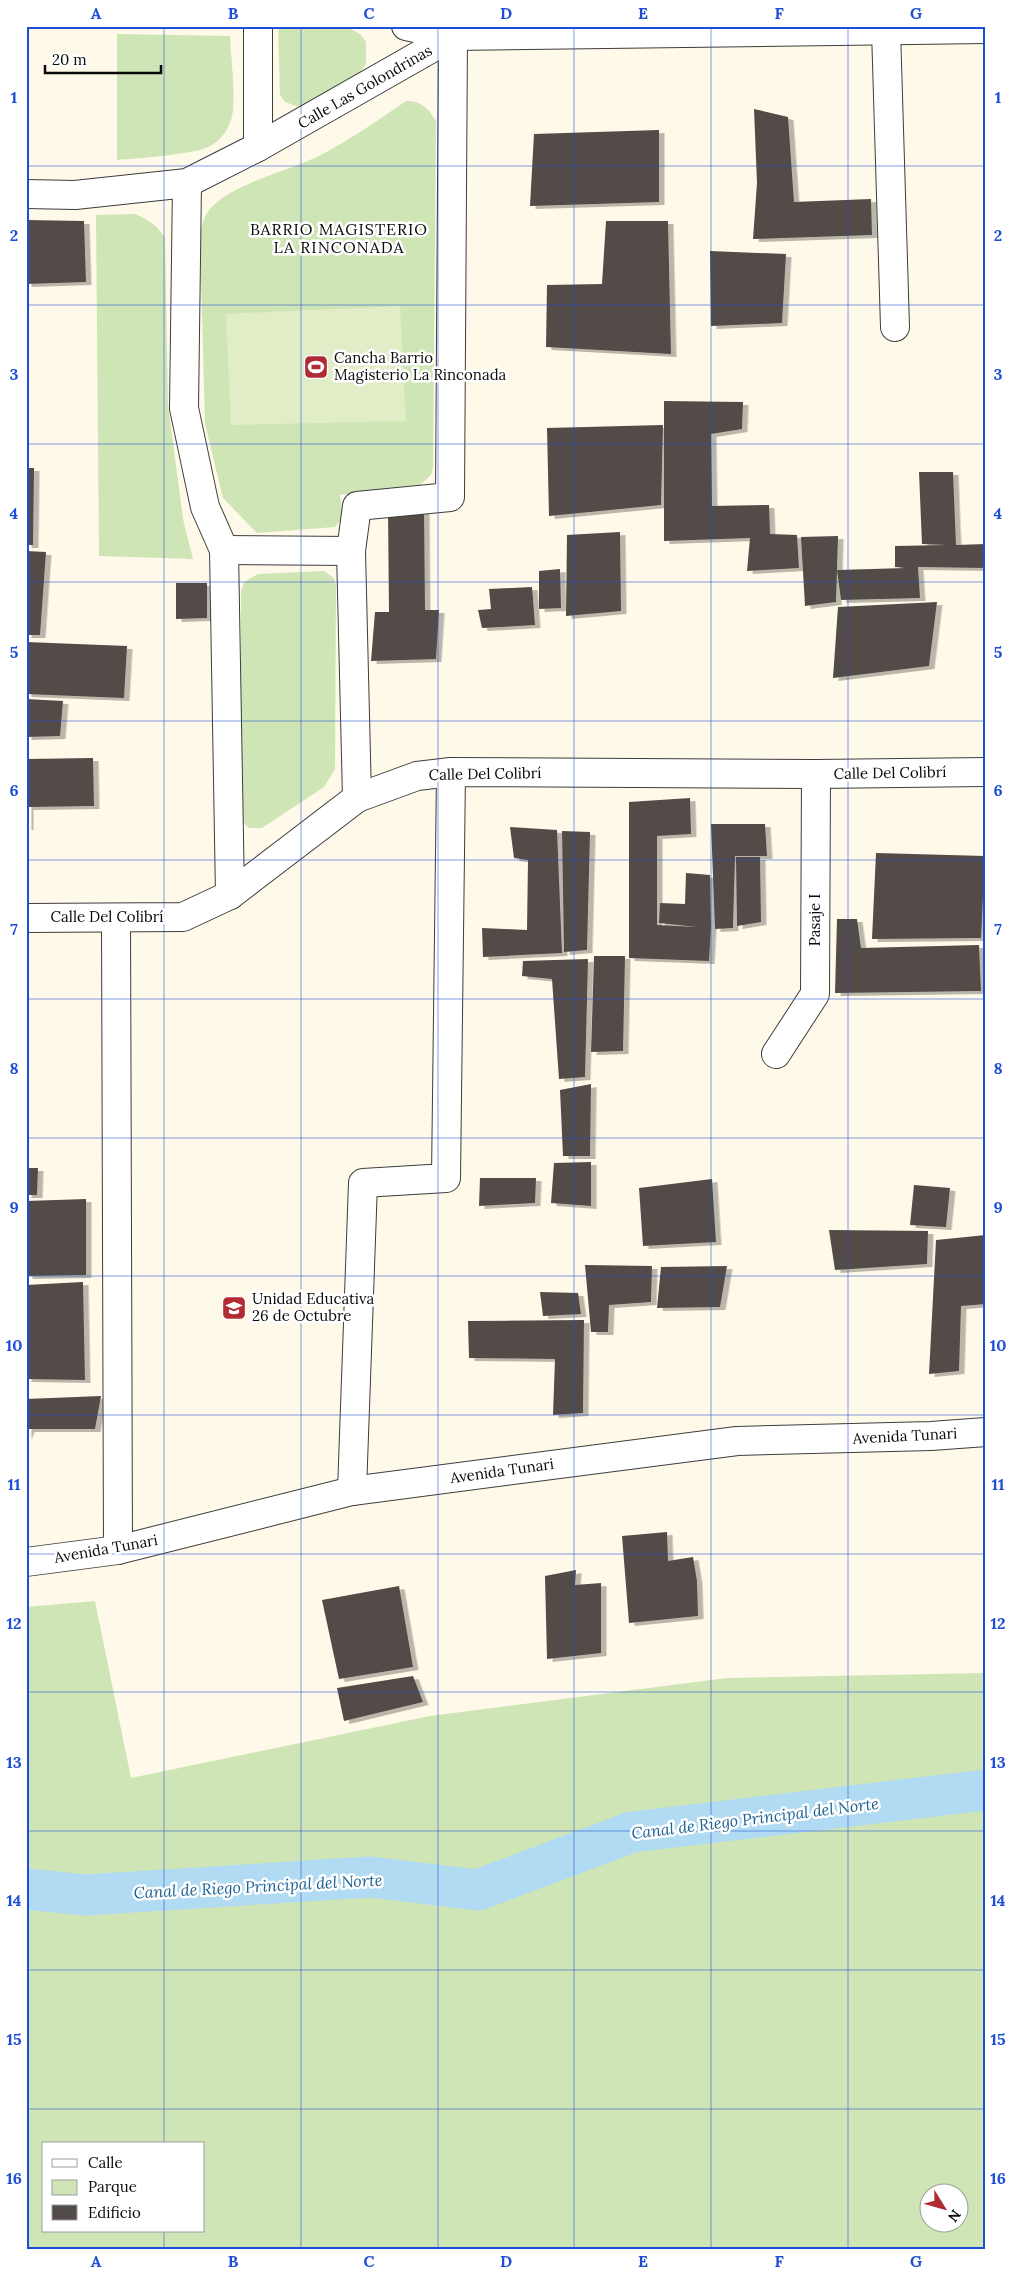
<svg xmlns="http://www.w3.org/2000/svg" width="1012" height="2275" font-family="Lora,serif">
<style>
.green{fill:#cfe5b5;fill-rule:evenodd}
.pitch{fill:#e1edc6}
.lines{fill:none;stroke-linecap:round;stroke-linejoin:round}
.canal{stroke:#b0dbf2;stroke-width:41}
.building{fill:#524b47;filter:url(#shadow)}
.minor-casing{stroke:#3d3d3d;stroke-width:30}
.minor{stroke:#fff;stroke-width:28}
.grid{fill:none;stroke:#1d4ed8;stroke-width:1;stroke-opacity:0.55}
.labels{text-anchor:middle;stroke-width:5;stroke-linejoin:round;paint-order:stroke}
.street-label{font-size:15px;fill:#0a0a0a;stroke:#fff}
.poi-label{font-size:15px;fill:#0a0a0a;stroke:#fff;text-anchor:start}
.neighbourhood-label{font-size:16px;letter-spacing:1px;fill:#0a0a0a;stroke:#fff}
.water-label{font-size:16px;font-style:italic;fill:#1c6293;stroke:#fff}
.neatline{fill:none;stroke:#1d4ed8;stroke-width:2}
.grid-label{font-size:16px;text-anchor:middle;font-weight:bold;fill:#1d4ed8}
</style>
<defs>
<filter id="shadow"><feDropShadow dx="5.5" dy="3" stdDeviation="0" flood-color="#0004"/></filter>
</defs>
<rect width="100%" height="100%" fill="#fef9e8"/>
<g class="green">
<polygon points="278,26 345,26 360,34 366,42 366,64 360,73 317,99 299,107 285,102 280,95"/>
<path d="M117 34 230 36C231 60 235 86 233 110 232 123 224 138 212 145 197 155 137 158 117 160Z"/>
<path d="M406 101C422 101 428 108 436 121L433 468 431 475 420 485 340 495 343 517 335 527 257 533 223 498 205 424 200 241C201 230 202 218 210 209 231 184 288 171 319 156 350 140 377 121 406 101Z"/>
<path d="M135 214C149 220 157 225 165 238L168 404 183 519 193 559 99 556 96 215Z"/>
<polygon points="324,571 334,578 336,586 335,769 324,787 262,828 249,828 242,822 241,813 241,592 244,582 258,574"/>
<path d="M95 1601 131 1778 430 1716 727 1678 986 1673V2249H26V1607ZM44 2144H204V2231H44ZM960 2192V2222H930V2192Z"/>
</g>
<polygon class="pitch" points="400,306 406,421 231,425 226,314"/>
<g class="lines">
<polyline class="canal" points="26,1889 85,1895 370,1877 478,1890 632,1832 986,1790"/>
</g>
<g class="building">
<polygon points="754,109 788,117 794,202 871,199 872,235 753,239 757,183"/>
<polygon points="659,130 659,202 530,206 534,134"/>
<polygon points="26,220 84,221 86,282 26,284"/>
<polygon points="606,221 668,221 671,354 546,347 547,285 602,284"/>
<polygon points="710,251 786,254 782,323 711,326"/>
<polygon points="664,401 743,402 742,429 711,434 712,506 769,505 770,534 797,535 799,568 747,571 750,538 664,541"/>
<polygon points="663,425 661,505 549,516 547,428"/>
<polygon points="26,468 34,468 33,545 26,545"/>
<polygon points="919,472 953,472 956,545 986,544 986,568 918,567 920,598 841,600 837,570 906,568 895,567 895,546 947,545 922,544"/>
<polygon points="424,506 425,610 439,610 436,659 371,661 375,612 389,612 388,508"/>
<polygon points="620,532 621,611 566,616 567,535"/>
<polygon points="838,536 836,602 805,606 801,537"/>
<polygon points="26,551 46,552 40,635 26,635"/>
<polygon points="560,569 561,608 539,609 539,571"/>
<polygon points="176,583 207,583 207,618 176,619"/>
<polygon points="532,587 535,625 482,628 478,610 491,609 489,589"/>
<polygon points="937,602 929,666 833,678 838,607"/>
<polygon points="26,642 127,646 124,698 26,694"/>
<polygon points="26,699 63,701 60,736 26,737"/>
<polygon points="93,758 94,806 28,807 28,827 26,827 26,759"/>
<polygon points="690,798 691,834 657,836 657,925 697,927 659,923 660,903 685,904 686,873 710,875 711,927 709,961 629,958 629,802"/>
<polygon points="711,824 765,824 767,856 735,856 733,928 715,929"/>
<polygon points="510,827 557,830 562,953 483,957 482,928 527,930 528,860 514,858"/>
<polygon points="562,831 590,832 587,950 564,952"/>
<polygon points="876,853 985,856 981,938 872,939"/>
<polygon points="736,857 760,857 761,922 737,926"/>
<polygon points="837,919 857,919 861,948 979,945 981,991 835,993"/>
<polygon points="594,956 625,956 623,1051 591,1052"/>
<polygon points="588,959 585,1077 559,1079 552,979 522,976 523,961"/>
<polygon points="591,1084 590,1156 563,1156 560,1090"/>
<polygon points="591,1162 591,1206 551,1203 554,1163"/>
<polygon points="26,1168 38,1168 37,1195 26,1195"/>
<polygon points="480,1178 536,1178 535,1203 479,1206"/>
<polygon points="712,1179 716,1242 643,1246 639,1188"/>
<polygon points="914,1185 950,1188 946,1227 910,1225"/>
<polygon points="86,1199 86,1275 27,1276 26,1201"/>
<polygon points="829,1230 928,1231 927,1264 835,1270"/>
<polygon points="986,1235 986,1304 961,1306 959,1371 929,1374 936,1240"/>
<polygon points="585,1265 652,1266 651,1302 609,1305 608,1332 591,1332"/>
<polygon points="727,1266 720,1307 657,1308 661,1267"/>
<polygon points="83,1282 85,1380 26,1379 26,1285"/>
<polygon points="540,1292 578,1293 581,1314 543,1316"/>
<polygon points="584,1320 583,1413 553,1415 555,1359 469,1358 468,1321"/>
<polygon points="101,1396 95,1429 29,1429 26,1437 26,1399"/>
<polygon points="667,1532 668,1561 693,1557 697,1581 698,1616 629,1623 622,1536"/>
<polygon points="576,1570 575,1585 601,1583 601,1653 547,1659 545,1576"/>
<polygon points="399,1586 413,1667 339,1679 322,1600"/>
<polygon points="413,1676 423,1702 344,1721 337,1688"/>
</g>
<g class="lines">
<defs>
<g id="minor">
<polyline points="406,26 453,36"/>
<polyline points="886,30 895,327"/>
<polyline points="258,147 258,26"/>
<polyline points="187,183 184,408 205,507 224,550 230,895"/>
<polyline points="26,194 75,195 187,183 258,147 453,36 986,29"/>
<polyline points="224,550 351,551"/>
<polyline points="357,798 351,551 357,506 450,497 453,36"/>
<polyline points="26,918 183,917 230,895 357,798 417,776 451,772 816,774 986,772"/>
<polyline points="116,918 118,1550"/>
<polyline points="776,1054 815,994 816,774"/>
<polyline points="352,1491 363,1183 446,1178 451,772"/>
<polyline points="26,1562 118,1550 352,1491 737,1441 931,1436 986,1432"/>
</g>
</defs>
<use href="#minor" class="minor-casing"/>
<use href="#minor" class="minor"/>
</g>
<path class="grid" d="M164 26V2144M301 26V2249M438 26V2249M574 26V2249M711 26V2249M848 26V2249M26 166H986M26 305H986M26 444H986M26 582H986M26 721H986M26 860H986M26 999H986M26 1138H986M26 1276H986M26 1415H986M26 1554H986M26 1692H986M26 1831H986M26 1970H986M26 2109H986M164 2231V2249"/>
<defs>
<symbol id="stadium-square" viewBox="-11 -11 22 22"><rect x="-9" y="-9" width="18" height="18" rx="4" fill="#b12b35" stroke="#fff"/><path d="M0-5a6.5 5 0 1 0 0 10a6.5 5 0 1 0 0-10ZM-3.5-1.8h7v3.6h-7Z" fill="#fff"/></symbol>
<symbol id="school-square" viewBox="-11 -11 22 22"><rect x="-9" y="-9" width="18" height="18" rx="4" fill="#b12b35" stroke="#fff"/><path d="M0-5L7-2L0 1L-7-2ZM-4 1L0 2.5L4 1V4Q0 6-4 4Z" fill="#fff"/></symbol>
</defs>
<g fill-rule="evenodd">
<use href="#stadium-square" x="302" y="353" width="28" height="28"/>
<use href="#school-square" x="220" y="1294" width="28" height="28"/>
</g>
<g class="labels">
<g class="street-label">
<text transform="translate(365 87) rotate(-30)" y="5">Calle Las Golondrinas</text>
<text transform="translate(890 773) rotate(-1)" y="5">Calle Del Colibrí</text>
<text transform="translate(485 774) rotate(-1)" y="5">Calle Del Colibrí</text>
<text x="107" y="922">Calle Del Colibrí</text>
<text transform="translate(815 920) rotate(-90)" y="5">Pasaje I</text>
<text transform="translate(905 1436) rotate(-3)" y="5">Avenida Tunari</text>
<text transform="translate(502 1471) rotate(-8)" y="5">Avenida Tunari</text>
<text transform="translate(106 1549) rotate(-10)" y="5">Avenida Tunari</text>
</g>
<g class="poi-label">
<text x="334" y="363">Cancha Barrio<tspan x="334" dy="17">Magisterio La Rinconada</tspan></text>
<text x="252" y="1304">Unidad Educativa<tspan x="252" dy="17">26 de Octubre</tspan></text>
</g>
<g class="neighbourhood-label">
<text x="339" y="235">BARRIO MAGISTERIO<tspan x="339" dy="18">LA RINCONADA</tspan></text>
</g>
<g class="water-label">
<text transform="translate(755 1818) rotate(-7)" y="6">Canal de Riego Principal del Norte</text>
<text transform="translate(258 1886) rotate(-3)" y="6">Canal de Riego Principal del Norte</text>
</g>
</g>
<rect width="1012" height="2275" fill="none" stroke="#ffffff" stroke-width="55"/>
<rect x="42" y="2142" width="162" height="90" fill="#ffffff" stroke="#9d9d9d"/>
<rect x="52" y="2159" width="25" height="8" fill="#ffffff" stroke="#9d9d9d"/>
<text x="88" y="2168" font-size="15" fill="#0a0a0a">Calle</text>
<rect x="52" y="2180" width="25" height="15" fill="#cfe5b5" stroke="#9d9d9d"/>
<text x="88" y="2192" font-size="15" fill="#0a0a0a">Parque</text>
<rect x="52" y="2205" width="25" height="15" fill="#524b47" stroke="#9d9d9d"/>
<text x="88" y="2218" font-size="15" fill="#0a0a0a">Edificio</text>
<g transform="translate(944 2208) rotate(127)"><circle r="24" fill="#ffffff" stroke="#9d9d9d"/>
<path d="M0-4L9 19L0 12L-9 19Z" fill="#b12b35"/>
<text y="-8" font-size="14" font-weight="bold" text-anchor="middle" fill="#0a0a0a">N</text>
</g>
<path d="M45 65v8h116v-8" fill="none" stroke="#0a0a0a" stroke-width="2.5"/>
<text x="52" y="65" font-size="15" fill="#0a0a0a" stroke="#ffffff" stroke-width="4" paint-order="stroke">20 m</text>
<rect x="28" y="28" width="956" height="2220" class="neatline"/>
<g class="grid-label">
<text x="96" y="19">A</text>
<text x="233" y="19">B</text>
<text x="369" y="19">C</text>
<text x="506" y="19">D</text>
<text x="643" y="19">E</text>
<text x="779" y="19">F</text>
<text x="916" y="19">G</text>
<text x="14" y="103">1</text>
<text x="998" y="103">1</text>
<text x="14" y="241">2</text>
<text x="998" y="241">2</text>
<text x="14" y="380">3</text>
<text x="998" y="380">3</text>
<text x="14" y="519">4</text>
<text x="998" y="519">4</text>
<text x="14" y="658">5</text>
<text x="998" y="658">5</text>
<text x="14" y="796">6</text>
<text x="998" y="796">6</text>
<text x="14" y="935">7</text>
<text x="998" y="935">7</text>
<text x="14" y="1074">8</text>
<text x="998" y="1074">8</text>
<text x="14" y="1213">9</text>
<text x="998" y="1213">9</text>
<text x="14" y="1351">10</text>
<text x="998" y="1351">10</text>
<text x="14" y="1490">11</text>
<text x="998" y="1490">11</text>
<text x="14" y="1629">12</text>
<text x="998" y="1629">12</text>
<text x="14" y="1768">13</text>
<text x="998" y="1768">13</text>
<text x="14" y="1906">14</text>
<text x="998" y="1906">14</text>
<text x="14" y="2045">15</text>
<text x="998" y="2045">15</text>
<text x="14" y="2184">16</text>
<text x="998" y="2184">16</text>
<text x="96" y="2267">A</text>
<text x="233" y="2267">B</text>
<text x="369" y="2267">C</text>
<text x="506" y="2267">D</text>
<text x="643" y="2267">E</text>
<text x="779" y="2267">F</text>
<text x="916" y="2267">G</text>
</g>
</svg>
